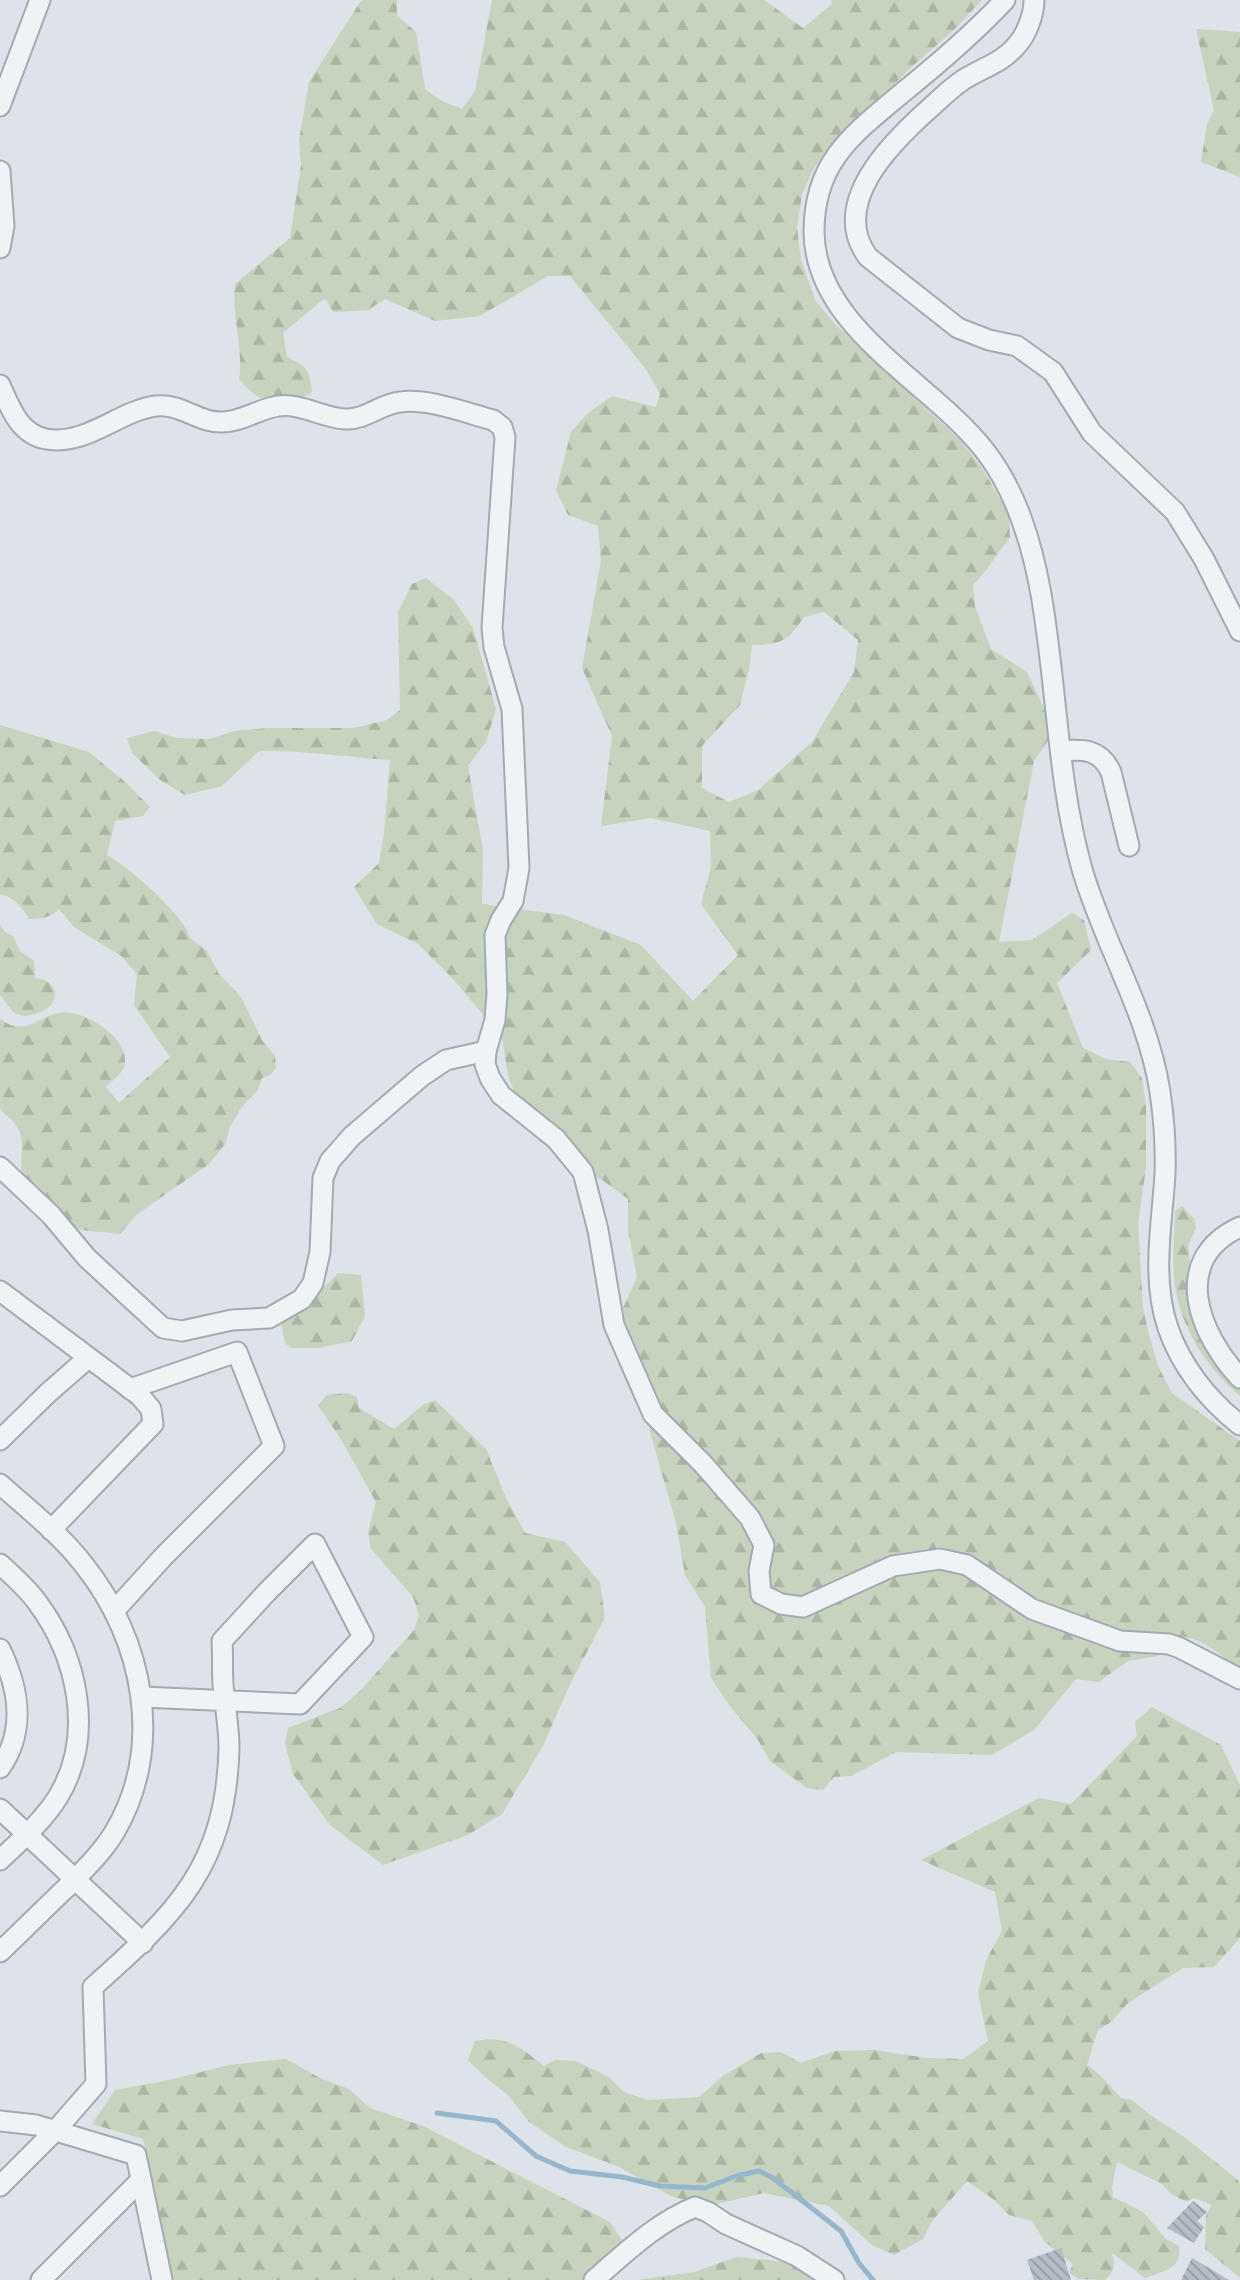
<svg xmlns="http://www.w3.org/2000/svg" width="1240" height="2280" font-family="Montserrat,sans-serif">
<style>
.forest{fill:url(#forest-firs);fill-rule:evenodd}
.lines{fill:none;stroke-linecap:round;stroke-linejoin:round}
.stream{stroke:#95b6cc;stroke-width:5}
.building{fill:url(#building-back-hatch)}
.minor-casing{stroke:#a2aab2;stroke-width:23}
.minor{stroke:#f0f3f6;stroke-width:19}
</style>
<defs>
<pattern id="forest-firs" width="22" height="20" patternUnits="userSpaceOnUse" patternTransform="scale(1.75)"><rect width="22" height="20" fill="#c6d3be"/><path d="M5 1l3.5 6h-7zM16 11l3.5 6h-7z" fill="#aab6a4"/></pattern>
<pattern id="building-back-hatch" width="6" height="6" patternUnits="userSpaceOnUse" patternTransform="scale(1.75)"><rect width="6" height="6" fill="#b4bdc6"/><path d="M-1 5l2 2M0 0l6 6M5-1l2 2" fill="none" stroke="#929aa2"/></pattern>
</defs>
<rect width="100%" height="100%" fill="#dde3e8"/>
<g class="forest">
<path d="M364 0H397V15L416 32 425 89 442 101 462 109 475 91 492 0H764L803 28 832 4 831 0H982L954 30 916 63 828 148 813 170 802 194 797 228 801 260 815 300 835 324 961 441 982 468 1009 514 1010 538C996 553 988 571 973 585L975 606 991 649 1027 672 1046 713 1049 739 1034 761 999 942 1032 940 1072 913 1084 920 1091 950 1057 983 1083 1048 1106 1059 1130 1062 1142 1078 1146 1106V1168L1138 1223 1143 1308 1149 1335 1158 1366 1172 1393 1240 1441V1670C1222 1656 1198 1633 1175 1637L1158 1656 1128 1661 1099 1682 1076 1679 1034 1730 992 1755 896 1752 851 1776 834 1777 823 1790 807 1788 770 1761 758 1740 729 1705 711 1678 705 1607 685 1575 676 1523 650 1432 647 1381 627 1336 623 1308 637 1277 628 1230V1199L602 1180 543 1144 531 1133 508 1076 502 1037 453 979 418 944 377 924 354 887 379 863 384 833 390 760C347 757 303 750 259 751L222 786 185 795 160 780 132 753 127 738 154 731 177 738 210 739 234 731 269 728H354L387 720 400 710 398 612 412 584 426 578 454 600 473 628 496 709 486 742 468 766 483 850 482 904 564 915 641 945 693 1001 738 955 701 904 711 867 710 831 651 818 601 826 612 736 582 668 601 561 598 526 568 515 556 490 571 432 588 413 612 396 656 407 660 394 645 368 570 276H548L480 316 435 321 385 299 368 310 333 312 325 298 283 333 287 357C308 367 309 369 312 392 299 402 270 406 256 395 249 391 244 384 239 379 244 347 231 316 235 284L290 238 301 165 299 140 309 82 360 2ZM824 612 858 640 854 672 812 742 758 790 729 802 702 788V746L740 705 750 665 752 645C781 645 788 641 804 617Z"/>
<polygon points="1196,29 1240,32 1240,177 1201,162 1207,124 1214,110"/>
<path d="M0 725 89 752 124 781 150 807 143 816 115 821 107 855C128 866 185 916 190 938L207 951 219 974 241 997 262 1040 275 1056 276 1068 270 1075 262 1078 258 1090 241 1108 229 1129 226 1143 209 1164 136 1215 120 1234C108 1232 94 1232 82 1230 62 1225 40 1188 22 1175 19 1158 27 1141 16 1125 12 1119 4 1115 0 1108V1019C30 1041 41 1008 71 1013 92 1016 132 1041 124 1067 122 1074 111 1081 106 1087L119 1103 170 1057 134 1005 137 974 121 956 74 927 59 909C49 918 42 919 29 919 23 908 13 896 0 894Z"/>
<path d="M0 925 5 932 13 936 20 951 34 961 35 978C49 978 61 990 51 1005 45 1012 32 1015 24 1016L14 1013 0 995Z"/>
<path d="M1182 1206 1194 1219 1196 1227 1188 1247 1192 1281 1240 1372V1396C1205 1367 1177 1322 1174 1276 1172 1254 1175 1232 1175 1211Z"/>
<polygon points="338,1273 361,1275 365,1316 352,1341 319,1348 291,1348 285,1343 281,1324 298,1314"/>
<polygon points="348,1393 357,1397 359,1408 394,1429 424,1404 435,1400 486,1449 506,1498 525,1533 565,1542 600,1582 605,1618 571,1682 543,1746 502,1814 468,1835 383,1865 330,1825 293,1774 285,1744 288,1728 340,1708 360,1691 414,1630 419,1615 413,1597 371,1549 368,1532 376,1502 342,1441 318,1405 327,1395"/>
<path d="M1152 1707 1221 1745 1240 1785V1938L1214 1967 1183 1968 1128 2003 1111 2022 1098 2030 1087 2065 1100 2075 1121 2098 1132 2100 1149 2114 1187 2139 1238 2180 1240 2184V2278L1205 2249 1206 2215 1212 2205 1194 2198 1187 2202 1171 2194 1162 2184 1117 2162 1112 2187 1113 2197 1143 2212 1166 2239 1179 2246C1182 2270 1164 2270 1145 2278L1112 2253C1115 2265 1115 2271 1105 2280L1079 2279 1069 2273 1073 2264 1045 2242 1032 2221 1009 2215 994 2200 967 2181 933 2220 923 2239 894 2255 872 2245 829 2206 764 2193 708 2206 671 2196 617 2166 566 2147 529 2122 508 2095 485 2077 468 2060 475 2041C506 2034 522 2048 544 2066L555 2060 576 2061 609 2077 624 2092 648 2100 699 2097 723 2076 761 2053 781 2052 801 2063 835 2051 874 2050 927 2058 963 2059 988 2041 978 1993 986 1960 1002 1931 995 1892 921 1860 1039 1798 1071 1804 1137 1736 1135 1722Z"/>
<polygon points="286,2059 320,2078 349,2089 370,2108 423,2126 610,2222 622,2240 619,2267 601,2280 169,2280 143,2139 92,2124 115,2090 169,2080 229,2065"/>
<polygon points="737,2257 785,2262 829,2280 637,2280 694,2272"/>
</g>
<g class="lines">
<polyline class="stream" points="437,2113 496,2121 536,2156 570,2171 622,2177 660,2186 705,2188 736,2176 759,2171 773,2178 841,2231 859,2263 873,2280"/>
</g>
<g class="building">
<polygon points="1193,2201 1207,2212 1197,2221 1204,2227 1194,2243 1167,2228"/>
<polygon points="1061,2248 1071,2280 1034,2280 1027,2260"/>
<polygon points="1192,2258 1229,2280 1181,2280"/>
</g>
<g class="lines">
<defs>
<g id="minor">
<path d="M1005 0C973 34 938 64 902 93 880 112 854 131 837 155 821 177 814 205 814 232 815 329 932 382 985 451 1017 492 1032 544 1041 594 1057 685 1057 780 1082 869 1104 945 1148 1013 1160 1092 1164 1119 1166 1146 1165 1174 1162 1225 1151 1278 1168 1328 1181 1366 1208 1400 1240 1425"/>
<path d="M1034 0C1034 14 1027 34 1017 45 1002 63 982 68 963 80 951 88 941 98 930 108 893 141 828 203 868 257L958 328 989 340 1017 346 1053 372 1092 433 1175 512 1204 559 1240 631"/>
<polyline points="0,106 40,0"/>
<polyline points="0,171 4,226 0,248"/>
<path d="M0 385C10 407 19 434 46 439 87 446 118 411 156 406 181 403 198 423 222 422 241 422 259 409 278 406 301 403 323 418 345 419 366 420 380 404 400 402 428 398 466 413 493 420L502 427 505 437 492 628 494 647 512 709 519 868 513 901 501 920 495 935 497 994 495 1020 486 1051 485 1064 490 1078 501 1095 556 1139 583 1172 598 1230 614 1325 653 1414 703 1464 750 1518 764 1545 759 1571 761 1594 781 1604 803 1607 893 1566 940 1559 967 1565 1032 1609 1120 1641 1169 1644 1180 1648 1240 1679"/>
<path d="M1061 751C1084 749 1100 749 1111 772L1129 846"/>
<polyline points="0,1167 51,1215 87,1258 163,1328 182,1331 232,1320 269,1318 302,1299 313,1283 320,1252 323,1178 330,1161 352,1136 422,1076 446,1060 486,1051"/>
<path d="M1240 1227C1169 1260 1199 1334 1240 1378"/>
<polyline points="0,1291 140,1396 151,1409 153,1424 51,1530"/>
<polyline points="0,1440 48,1393 88,1358"/>
<path d="M0 1484C29 1510 60 1534 84 1565 144 1640 165 1748 114 1833 101 1854 82 1872 65 1889 43 1910 22 1931 0 1952"/>
<path d="M0 1564C13 1576 27 1588 37 1602 78 1657 95 1736 58 1797 43 1821 21 1840 0 1860"/>
<polyline points="114,1611 164,1556 274,1446 237,1352 130,1389"/>
<path d="M0 1649C19 1688 26 1731 0 1768"/>
<polyline points="0,1809 143,1943"/>
<polyline points="0,2121 36,2125 136,2155 162,2280"/>
<path d="M0 2186 55 2131 96 2084 93 1987C176 1913 226 1867 229 1748 229 1727 225 1706 223 1684 222 1670 223 1655 222 1641L266 1593 315 1544 363 1637 300 1704 142 1697"/>
<polyline points="41,2280 141,2180"/>
<path d="M594 2280C624 2254 657 2222 695 2207L708 2212 726 2224 797 2256 834 2280"/>
</g>
</defs>
<use href="#minor" class="minor-casing"/>
<use href="#minor" class="minor"/>
</g>
</svg>
